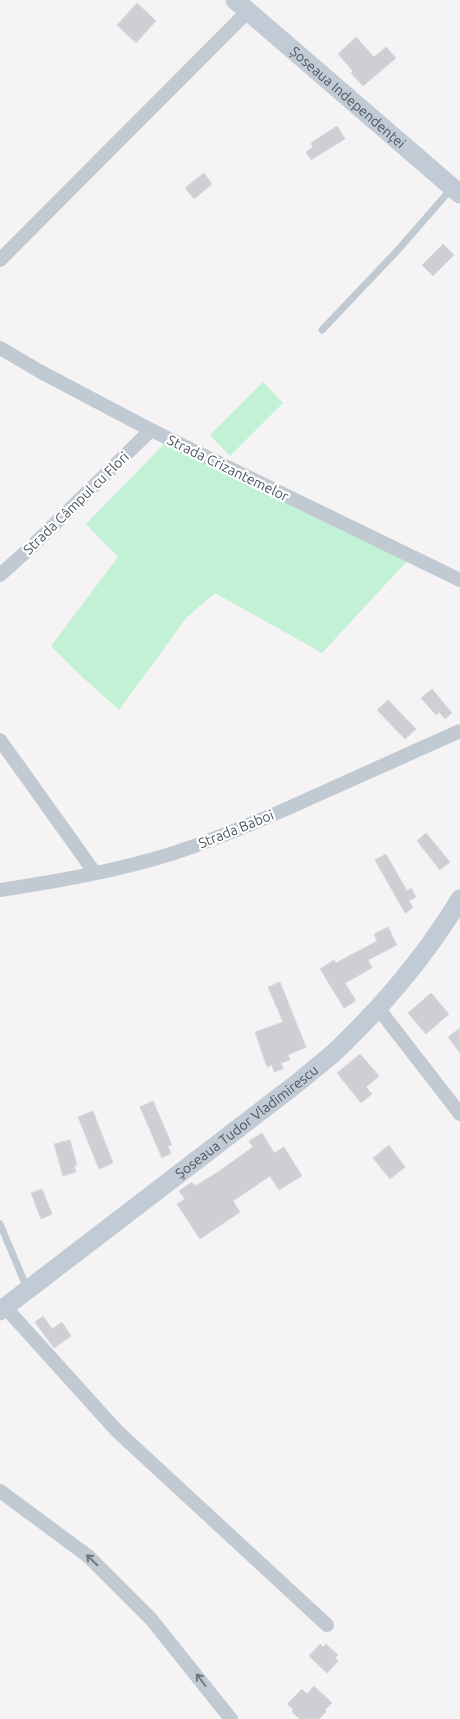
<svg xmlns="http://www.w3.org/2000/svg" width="460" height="1719" font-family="Ubuntu,sans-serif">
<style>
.green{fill:#c3f1d5}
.building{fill:#cdcfd5;stroke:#d7d9de}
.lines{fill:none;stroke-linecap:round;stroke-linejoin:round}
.lane{stroke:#c1cad2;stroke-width:7}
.street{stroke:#c1cad2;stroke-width:14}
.secondary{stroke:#c1cbd6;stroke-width:19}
.oneway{stroke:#6e7983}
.labels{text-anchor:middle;stroke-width:4.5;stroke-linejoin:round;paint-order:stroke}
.street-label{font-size:14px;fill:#4a5661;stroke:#fff}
</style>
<rect width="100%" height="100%" fill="#f5f3f3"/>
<g class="green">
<polygon points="263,382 283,403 230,456 210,435"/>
<polygon points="165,443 407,561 322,653 215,593 187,617 119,710 78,673 51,646 118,557 86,524"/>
</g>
<g class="building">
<polygon points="137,3 156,21 136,43 117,25"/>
<polygon points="356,37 374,57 386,47 396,58 363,86 351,73 353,71 338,54"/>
<polygon points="337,126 345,139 311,160 306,152 313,147 311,143"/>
<polygon points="204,173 212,184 194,199 185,188"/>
<polygon points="443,244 454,255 433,276 422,265"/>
<polygon points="432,689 452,713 445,719 439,712 436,715 421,698"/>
<polygon points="388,700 416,729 405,739 377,710"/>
<polygon points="426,833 450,862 440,870 417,841"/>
<polygon points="386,854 407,891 411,888 416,897 409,901 413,908 405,913 375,860"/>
<polygon points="388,927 397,945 368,960 372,968 345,983 356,1001 344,1008 320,969 334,960 336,963 377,941 374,934"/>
<polygon points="280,982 306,1047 288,1055 290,1060 281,1063 283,1069 274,1072 272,1065 267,1067 255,1032 283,1022 268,987"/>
<polygon points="431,993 449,1014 426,1034 408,1013"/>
<polygon points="460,1028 460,1053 448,1037"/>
<polygon points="360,1054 379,1076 366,1087 372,1094 361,1103 337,1073"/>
<polygon points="153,1101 172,1145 168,1146 171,1153 162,1158 140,1107"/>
<polygon points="93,1111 113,1163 99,1169 78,1117"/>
<polygon points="262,1133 274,1153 284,1147 302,1176 279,1190 270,1176 233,1201 240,1212 200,1239 177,1204 185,1199 179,1191 192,1182 195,1186 215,1174 253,1147 249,1141"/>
<polygon points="70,1140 77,1165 74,1166 76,1172 63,1176 54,1144"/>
<polygon points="389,1145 405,1167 390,1179 373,1158"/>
<polygon points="42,1189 52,1214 41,1219 31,1193"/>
<polygon points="43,1316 52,1329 62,1322 71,1336 54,1348 35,1322"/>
<polygon points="320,1644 323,1647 326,1644 338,1655 335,1658 338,1661 327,1673 309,1656"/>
<polygon points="314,1686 332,1703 325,1710 326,1712 319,1719 300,1719 292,1712 293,1709 287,1704 302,1689 307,1694"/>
</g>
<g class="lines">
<g class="lane">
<polyline points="322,330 397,251 452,188"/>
<polyline points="0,1224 27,1288"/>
</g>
<g class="street">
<polyline points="0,260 248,11"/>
<polyline points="0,348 41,372 151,430 460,580"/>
<polyline points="0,575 29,549 151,430"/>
<polyline points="0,740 95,873"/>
<path d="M0 890C59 881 117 871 174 853 222 837 269 817 315 796 363 774 412 753 460 731"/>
<polyline points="378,1008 460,1114"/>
<polyline points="5,1307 117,1431 327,1625"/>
<polyline points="0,1491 88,1556 151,1619 231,1719"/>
</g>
<g class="secondary">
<path id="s1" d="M235 0 460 194"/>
<path id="s2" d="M0 1311 300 1081C315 1068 332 1056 346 1041 390 998 428 952 460 899"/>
</g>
</g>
<defs><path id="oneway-shaft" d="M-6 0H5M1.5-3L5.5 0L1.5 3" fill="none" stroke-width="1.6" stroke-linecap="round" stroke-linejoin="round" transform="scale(1.25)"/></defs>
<g class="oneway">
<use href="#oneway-shaft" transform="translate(92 1560) rotate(-136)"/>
<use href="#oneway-shaft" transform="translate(201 1680) rotate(-127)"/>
</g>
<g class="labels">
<g class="street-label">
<text dy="5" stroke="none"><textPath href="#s1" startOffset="149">Șoseaua Independenței</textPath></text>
<text transform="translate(228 468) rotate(26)" y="5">Strada Crizantemelor</text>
<text transform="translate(76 503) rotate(-44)" y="5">Strada Câmpul cu Flori</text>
<text transform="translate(236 829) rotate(-22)" y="5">Strada Baboi</text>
<text dy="5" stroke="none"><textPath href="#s2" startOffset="311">Șoseaua Tudor Vladimirescu</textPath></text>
</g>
</g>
</svg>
